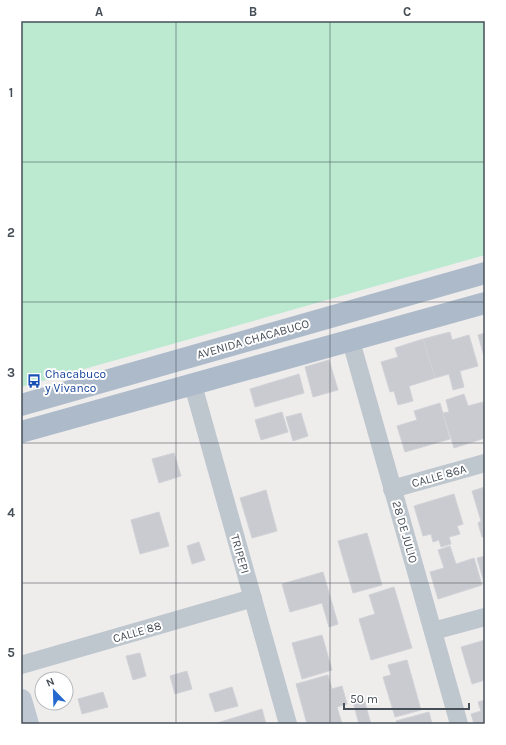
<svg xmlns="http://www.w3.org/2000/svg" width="506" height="745" font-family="Karla,sans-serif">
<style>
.green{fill:#bcead0}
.building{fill:#cacbd1;stroke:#d0d2d7}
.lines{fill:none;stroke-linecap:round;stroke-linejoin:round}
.street{stroke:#bec6ce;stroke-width:18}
.secondary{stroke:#bec7d2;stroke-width:22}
.primary{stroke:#adbaca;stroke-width:22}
.grid{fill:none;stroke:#464f58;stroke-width:1;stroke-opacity:0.55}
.labels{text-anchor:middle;stroke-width:4;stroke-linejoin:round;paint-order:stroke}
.street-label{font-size:12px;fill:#464f58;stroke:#fff}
.transit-label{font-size:12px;fill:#164399;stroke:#fff;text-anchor:start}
.neatline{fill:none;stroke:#464f58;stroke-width:1.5}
.grid-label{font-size:13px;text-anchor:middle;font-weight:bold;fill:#464f58}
</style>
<rect width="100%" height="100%" fill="#efecec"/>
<polygon class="green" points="21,21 485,21 485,255 21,387"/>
<g class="building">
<polygon points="450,332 452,340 469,335 478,366 460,371 464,387 453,390 449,374 435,378 423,339"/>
<polygon points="485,333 485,360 478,335"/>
<polygon points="423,339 435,378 409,386 413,401 398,405 394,391 390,392 381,362 398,357 395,348"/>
<polygon points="329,360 338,390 313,397 305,367"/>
<polygon points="299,374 304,393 255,407 250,389"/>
<polygon points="464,394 468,406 483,402 485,409 485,438 454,448 443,413 449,412 446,400"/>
<polygon points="440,403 450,439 405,452 397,426 417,420 414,411"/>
<polygon points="282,412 288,432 261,440 255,420"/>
<polygon points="301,413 308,436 293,441 286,417"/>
<polygon points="174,453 181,476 159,483 152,459"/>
<polygon points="485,487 485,537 482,537 478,523 481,521 472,491"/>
<polygon points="266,490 277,531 252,538 240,498"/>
<polygon points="454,494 463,524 457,526 460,534 449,537 451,544 441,547 439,540 433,542 431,534 423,536 414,506"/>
<polygon points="159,512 169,546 140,554 131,520"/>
<polygon points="367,533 382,585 353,593 338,541"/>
<polygon points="199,542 205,560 192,564 187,546"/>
<polygon points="450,546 456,564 474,558 482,585 438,599 430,572 444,568 438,550"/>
<polygon points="485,556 485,586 477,558"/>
<polygon points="323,572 338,624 329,627 322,603 290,612 282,584"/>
<polygon points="394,587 412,648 371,660 359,619 375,614 369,595"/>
<polygon points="322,635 332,670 302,679 292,643"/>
<polygon points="485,640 485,680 472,684 461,647"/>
<polygon points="140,653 146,676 133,680 126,656"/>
<polygon points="407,660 421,710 395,717 383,677 391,675 388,665"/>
<polygon points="187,671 192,689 175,694 170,676"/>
<polygon points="328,675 332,689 342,686 347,704 337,707 342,724 307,724 296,684"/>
<polygon points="232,687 238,706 215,712 209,694"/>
<polygon points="103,692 108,707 82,714 78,699"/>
<polygon points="364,699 371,724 359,724 353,702"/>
<polygon points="485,700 485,724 474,724 471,714 481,711 478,702"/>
<polygon points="262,709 266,724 214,724"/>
<polygon points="429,712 432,724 397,724 396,721"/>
</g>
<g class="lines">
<g class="street">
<polyline points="351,341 459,724"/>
<polyline points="193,385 288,724"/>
<polyline points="392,489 485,463"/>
<polyline points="433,631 485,617"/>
<polyline points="21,665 253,598"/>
</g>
<polyline class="secondary" points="21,700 28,724"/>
<g class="primary">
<polyline points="21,405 485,273"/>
<polyline points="21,432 485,303"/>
</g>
</g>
<path class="grid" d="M176 21V724M330 21V724M21 162H485M21 302H485M21 443H485M21 583H485"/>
<defs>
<symbol id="bus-bare" viewBox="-9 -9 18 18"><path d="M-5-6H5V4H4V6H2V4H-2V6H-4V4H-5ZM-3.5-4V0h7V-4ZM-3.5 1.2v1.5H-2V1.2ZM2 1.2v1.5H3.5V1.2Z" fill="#1a4fb4" stroke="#fff" stroke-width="2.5" paint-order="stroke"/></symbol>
</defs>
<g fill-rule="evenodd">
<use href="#bus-bare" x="24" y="371" width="20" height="20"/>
</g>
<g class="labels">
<g class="street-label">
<text transform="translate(253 339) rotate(-16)" y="4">AVENIDA CHACABUCO</text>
<text transform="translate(439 476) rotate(-16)" y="4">CALLE 86A</text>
<text transform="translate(405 532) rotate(74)" y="4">28 DE JULIO</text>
<text transform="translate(240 554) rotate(74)" y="4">TRIPEPI</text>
<text transform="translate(137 632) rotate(-16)" y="4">CALLE 88</text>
</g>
<g class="transit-label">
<text x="45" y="378">Chacabuco<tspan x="45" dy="14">y Vivanco</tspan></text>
</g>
</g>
<rect width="506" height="745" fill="none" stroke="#ffffff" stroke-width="44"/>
<g transform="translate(54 691) rotate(337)"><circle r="19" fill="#ffffff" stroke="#b5b9bc"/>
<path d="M0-3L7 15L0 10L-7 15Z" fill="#2569d0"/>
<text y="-6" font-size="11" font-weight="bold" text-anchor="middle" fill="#464f58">N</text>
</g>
<path d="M344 703v6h125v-6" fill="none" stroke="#464f58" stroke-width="2"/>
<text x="350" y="703" font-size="12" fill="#464f58" stroke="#ffffff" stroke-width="3" paint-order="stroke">50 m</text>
<rect x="22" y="22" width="462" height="701" class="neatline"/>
<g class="grid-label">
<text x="99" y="16">A</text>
<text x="253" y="16">B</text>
<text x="407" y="16">C</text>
<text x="11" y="97">1</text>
<text x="11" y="237">2</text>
<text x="11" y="377">3</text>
<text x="11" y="517">4</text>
<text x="11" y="657">5</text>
</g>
</svg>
